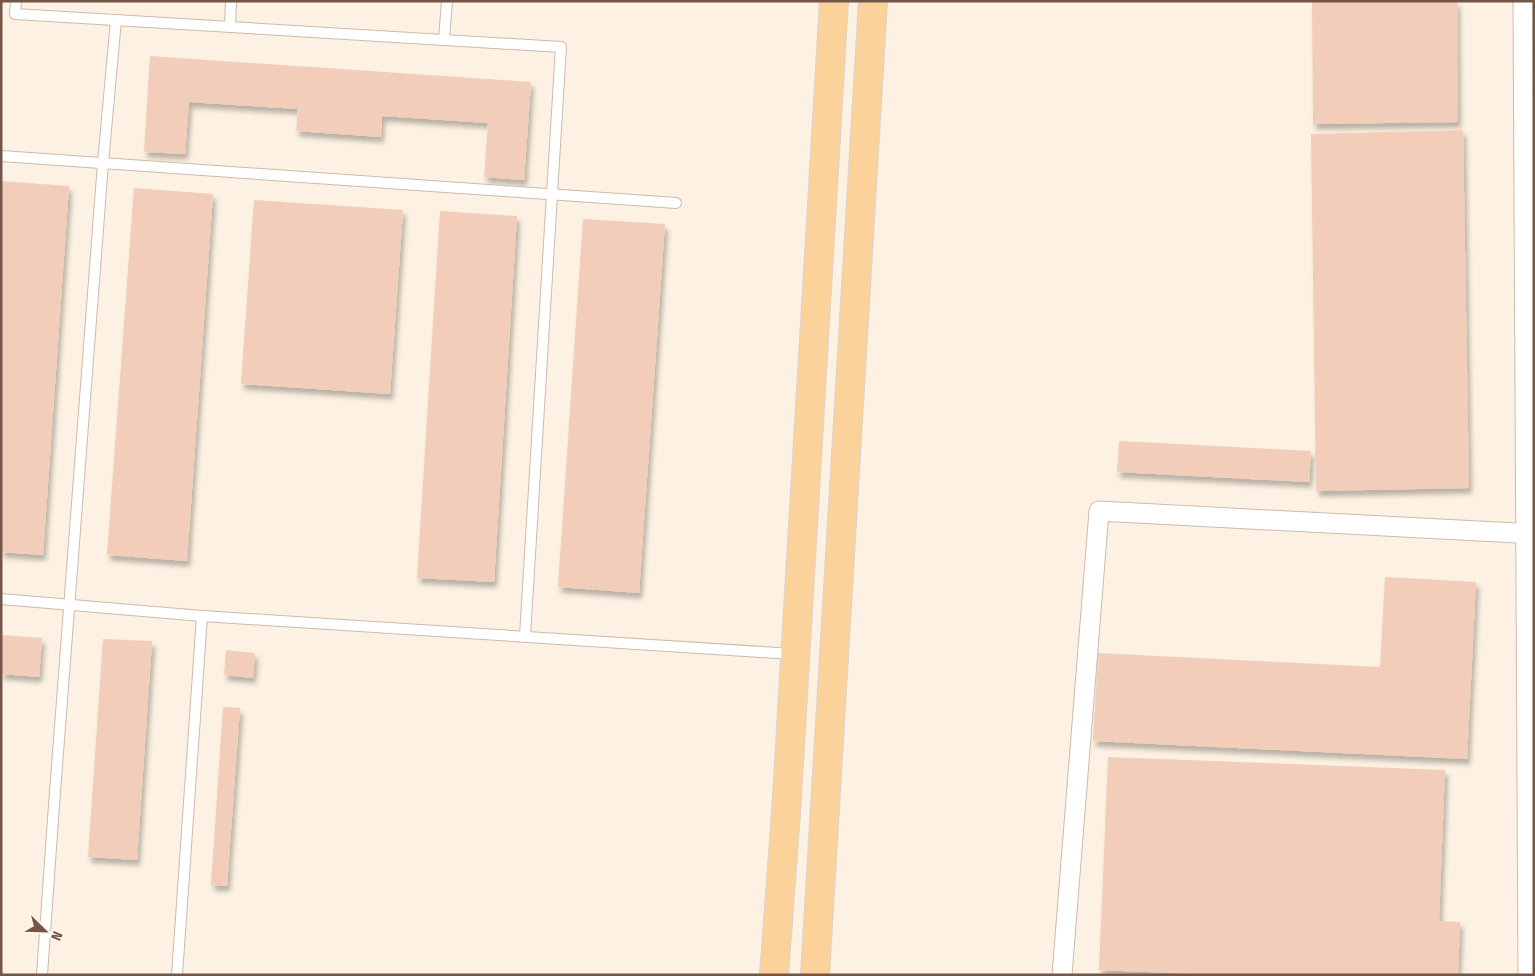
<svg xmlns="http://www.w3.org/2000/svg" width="1535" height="976" font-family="'Fira Sans Condensed',sans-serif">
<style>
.building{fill:#f2cdba;filter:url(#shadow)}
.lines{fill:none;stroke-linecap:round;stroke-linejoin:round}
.lane-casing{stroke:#cfbaac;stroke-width:12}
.street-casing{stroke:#cfbaac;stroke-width:21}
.primary-casing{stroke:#dbd3d0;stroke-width:30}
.lane{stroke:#fff;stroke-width:10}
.street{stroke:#fff;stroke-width:19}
.primary{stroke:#fbd29a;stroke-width:28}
</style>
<defs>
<filter id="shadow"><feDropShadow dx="3" dy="5.5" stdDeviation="2.5" flood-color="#0004"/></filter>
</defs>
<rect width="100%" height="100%" fill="#fcf1e2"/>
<g class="building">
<polygon points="1312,1 1457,1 1458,122 1313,124"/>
<polygon points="150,56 531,82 524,180 484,177 488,123 382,116 381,137 296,131 298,109 189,102 185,154 144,152"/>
<polygon points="1463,130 1469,488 1316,491 1311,134"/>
<polygon points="1,181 69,186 43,555 1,552"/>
<polygon points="134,188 213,194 187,561 107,555"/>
<polygon points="254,200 403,210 390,394 241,384"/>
<polygon points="440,211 517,216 494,582 417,578"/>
<polygon points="583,219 665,224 639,593 558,587"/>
<polygon points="1119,441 1311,451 1309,482 1117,472"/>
<polygon points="1385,577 1476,582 1467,759 1093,741 1098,653 1380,667"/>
<polygon points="1,635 42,638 39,677 1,674"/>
<polygon points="103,639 152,641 137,860 88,857"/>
<polygon points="226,650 255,653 253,678 224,675"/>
<polygon points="223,707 240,708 227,886 211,885"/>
<polygon points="1108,757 1445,770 1439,921 1460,922 1458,975 1223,975 1099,970"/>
</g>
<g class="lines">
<defs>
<g id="lane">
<polyline points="16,1 15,14 561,47 525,636"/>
<polyline points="230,27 231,1"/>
<polyline points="444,40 447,1"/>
<polyline points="1,156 676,203"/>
<polyline points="1,599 202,616 793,654"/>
<polyline points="42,975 54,805 103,163 116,20"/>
<polyline points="177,975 202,616"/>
</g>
<g id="street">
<polyline points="1523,1 1528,975"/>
<polyline points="1062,975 1099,511 1534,534"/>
</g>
<g id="primary">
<polyline points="774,975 786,813 834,1"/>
<polyline points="815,975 873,1"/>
</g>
</defs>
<use href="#lane" class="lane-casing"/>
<use href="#street" class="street-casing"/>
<use href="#primary" class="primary-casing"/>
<use href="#lane" class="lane"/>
<use href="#street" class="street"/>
<use href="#primary" class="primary"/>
</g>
<rect width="1535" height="976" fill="none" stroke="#745649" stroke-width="5"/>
<g transform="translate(45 931) rotate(113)" stroke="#fff5e8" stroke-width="4" paint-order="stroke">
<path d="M0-4L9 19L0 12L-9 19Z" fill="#745649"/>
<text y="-8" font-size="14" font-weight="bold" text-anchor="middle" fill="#745649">N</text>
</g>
</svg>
